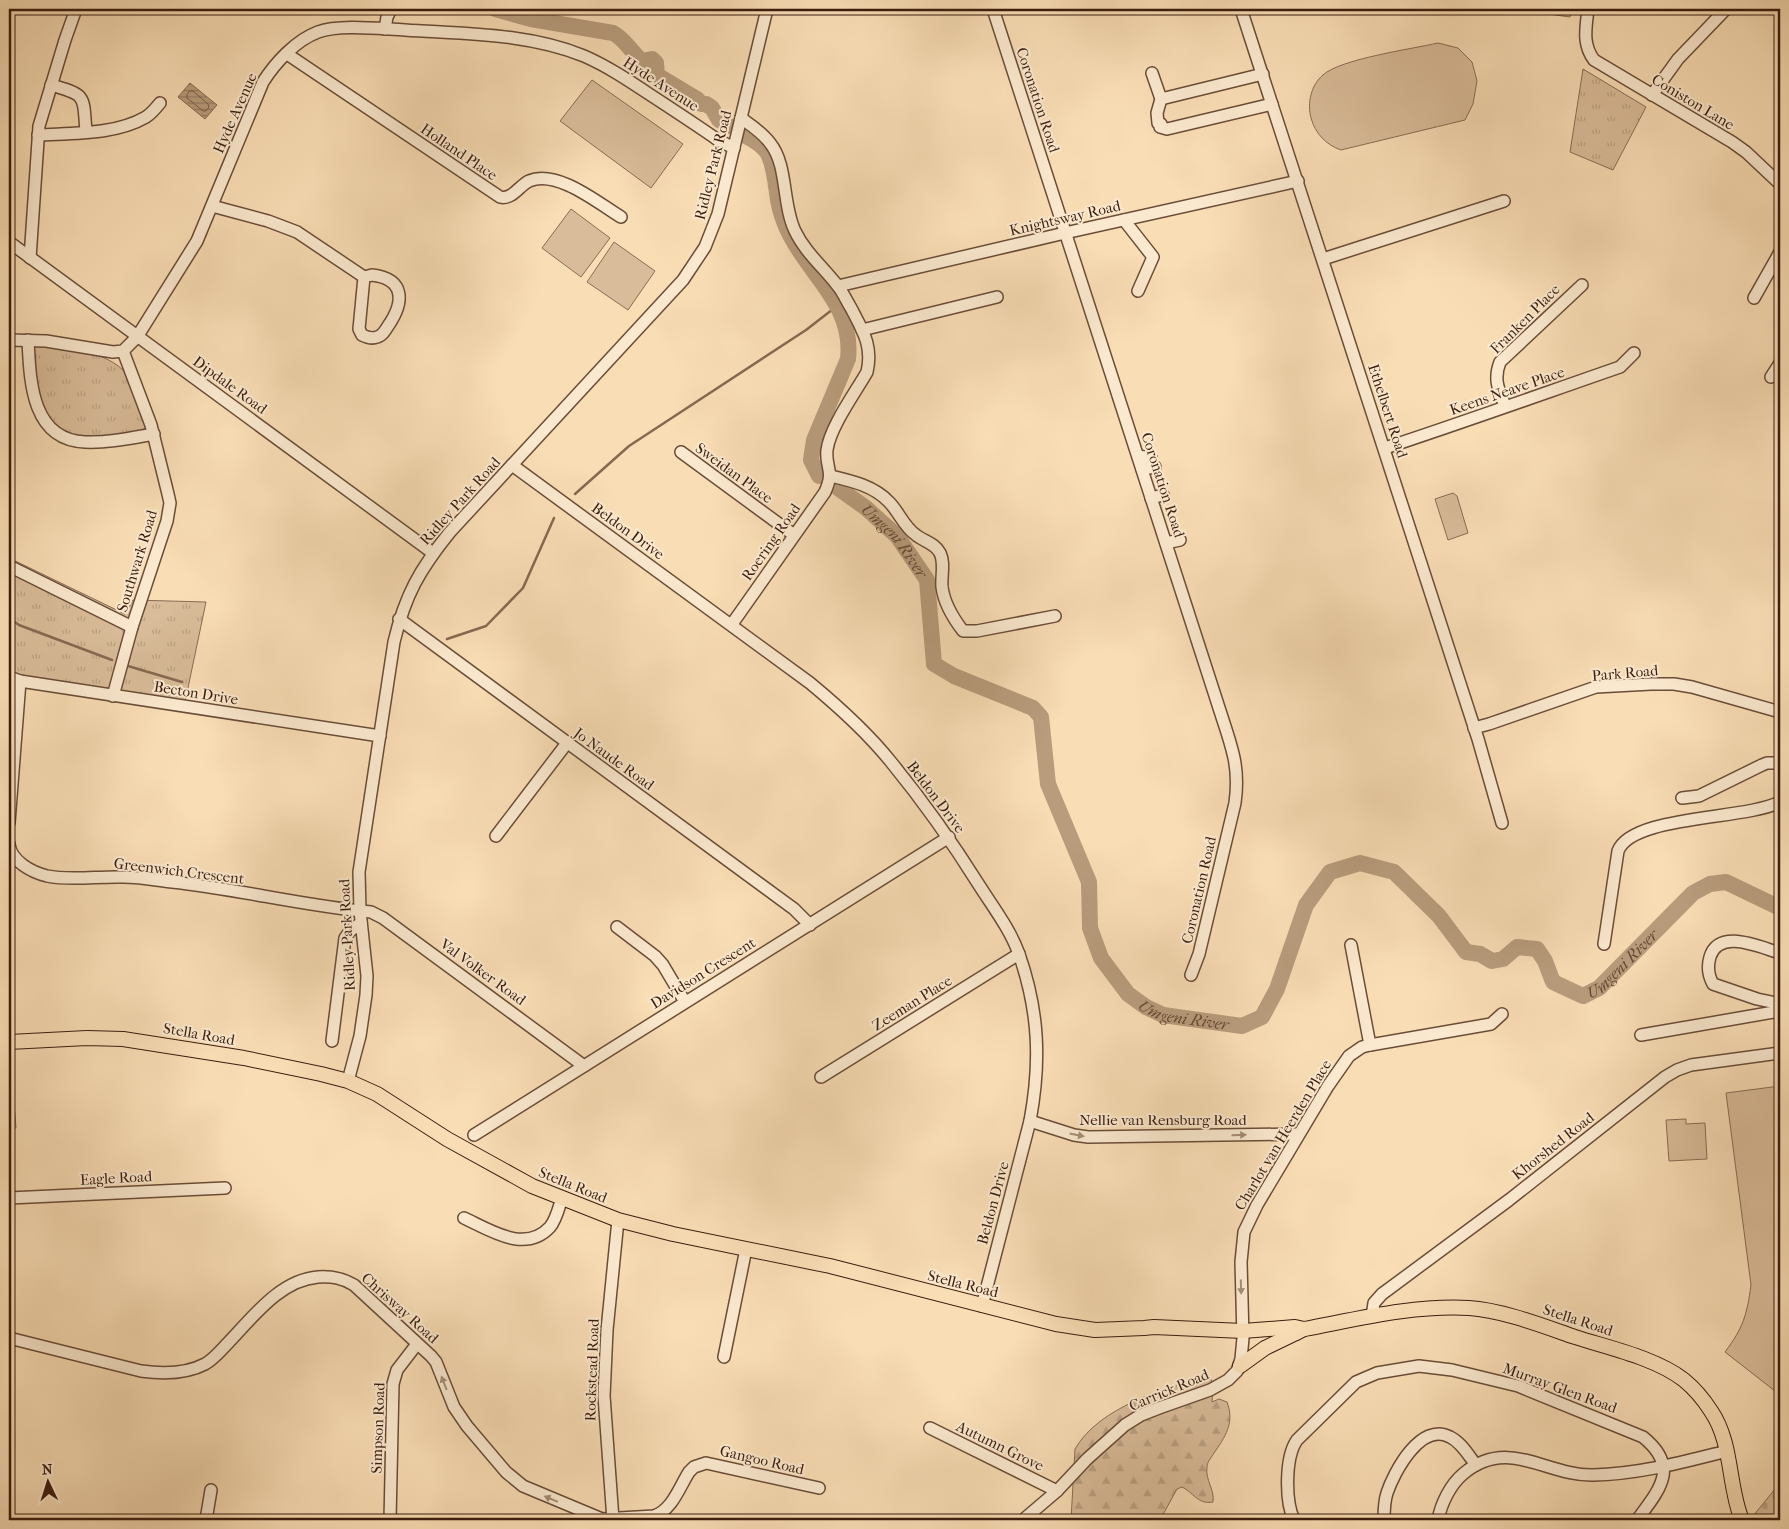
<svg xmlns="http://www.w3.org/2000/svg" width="1789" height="1529" font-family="'IM FELL French Canon',serif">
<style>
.grass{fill:#d9bc99;stroke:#8a6c54}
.forest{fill:url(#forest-firs);stroke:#8a6c54}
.cemetery{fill:url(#cemetery-stones);stroke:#8a6c54}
.park{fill:url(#park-tufts);stroke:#8a6c54}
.water{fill:url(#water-rules);stroke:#866950}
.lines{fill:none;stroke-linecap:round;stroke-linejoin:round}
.shore{stroke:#7a5c45;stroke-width:1}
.stream{stroke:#866950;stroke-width:2.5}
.river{stroke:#b89c7c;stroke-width:16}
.minor-casing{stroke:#6a4d38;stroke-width:14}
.major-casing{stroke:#3b1d0e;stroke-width:16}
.minor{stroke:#fbe9cf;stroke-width:11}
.major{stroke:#f9ddb5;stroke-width:14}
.oneway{fill:#a58d78}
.labels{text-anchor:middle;stroke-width:4;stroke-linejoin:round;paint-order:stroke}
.street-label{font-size:15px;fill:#3b1d0e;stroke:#fbe9cf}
.water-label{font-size:16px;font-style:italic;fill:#674934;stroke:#fbe9cf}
</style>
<defs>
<pattern id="forest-firs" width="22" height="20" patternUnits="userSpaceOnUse" patternTransform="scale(1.25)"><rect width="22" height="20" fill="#d9bc99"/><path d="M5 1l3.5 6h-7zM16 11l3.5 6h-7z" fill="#bba183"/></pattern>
<pattern id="cemetery-stones" width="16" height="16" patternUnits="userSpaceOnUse" patternTransform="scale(1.25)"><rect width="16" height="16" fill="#d9bc99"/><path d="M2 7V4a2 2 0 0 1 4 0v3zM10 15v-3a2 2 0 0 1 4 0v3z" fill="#bba183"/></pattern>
<pattern id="park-tufts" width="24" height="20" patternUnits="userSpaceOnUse" patternTransform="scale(1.25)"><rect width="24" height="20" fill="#d9bc99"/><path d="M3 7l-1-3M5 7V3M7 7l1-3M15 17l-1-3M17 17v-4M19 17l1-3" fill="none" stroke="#bba183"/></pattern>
<pattern id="water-rules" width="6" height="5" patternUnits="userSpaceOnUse" patternTransform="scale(1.25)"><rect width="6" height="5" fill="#b89c7c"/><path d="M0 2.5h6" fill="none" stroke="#977f64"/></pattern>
</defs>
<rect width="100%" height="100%" fill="#f9ddb5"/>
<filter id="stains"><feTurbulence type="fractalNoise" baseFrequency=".004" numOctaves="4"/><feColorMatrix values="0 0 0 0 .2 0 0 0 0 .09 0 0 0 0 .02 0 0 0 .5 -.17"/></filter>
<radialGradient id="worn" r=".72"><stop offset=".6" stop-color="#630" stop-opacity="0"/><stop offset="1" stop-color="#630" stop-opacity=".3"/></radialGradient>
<g class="grass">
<polygon points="1512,9 1572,9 1570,17"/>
<path d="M1438 43 1458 48 1472 62 1477 81 1473 104 1465 120 1341 150C1326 145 1315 133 1311 118 1307 103 1311 85 1323 75 1340 59 1412 49 1438 43Z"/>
<polygon points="592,80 683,144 651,188 560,121"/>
<polygon points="571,209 610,238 581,277 542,248"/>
<polygon points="614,242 655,271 628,310 587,282"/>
<polygon points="1453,493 1457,496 1468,533 1448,540 1435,499"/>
<path d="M1780 1086V1395L1725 1352C1743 1328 1747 1315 1751 1285L1726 1093Z"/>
<polygon points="14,1103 16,1128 9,1129 9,1104"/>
<polygon points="1686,1119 1686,1124 1705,1123 1707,1159 1669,1161 1666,1120"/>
</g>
<path class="forest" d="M1210 1377 1213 1385 1212 1402 1219 1399 1227 1402C1235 1423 1225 1437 1214 1453 1211 1458 1207 1462 1207 1467 1205 1480 1215 1490 1213 1502 1198 1505 1193 1492 1182 1487L1177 1489 1160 1520H1071L1075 1449C1099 1407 1166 1387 1210 1377Z"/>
<polygon class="cemetery" points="1780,1483 1780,1520 1755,1520 1753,1516"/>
<g class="park">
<polygon points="1583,69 1646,107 1613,170 1570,152"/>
<path d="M37 345C65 348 116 351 130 380 137 395 141 413 146 428L130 435 78 439 50 424 38 393 32 351Z"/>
<polygon points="9,558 125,614 133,600 206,602 185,702 37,681 9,672"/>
</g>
<polygon class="water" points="190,83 217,105 205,119 178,97"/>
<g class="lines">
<polygon class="shore" points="190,91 193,91 208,104 209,107 206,111 203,111 187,98 187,95"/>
<g class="stream">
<polyline points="575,494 629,446 806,330 837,306"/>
<polyline points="9,618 19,625 112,660"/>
<polyline points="447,639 486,626 523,588 554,518"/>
<polyline points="128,666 182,682"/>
</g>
<g class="river">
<path d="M495 9 531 19 613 33C624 38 632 53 642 61L652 59 656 63 657 75 697 99 701 104H706L712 108 719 120 729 126"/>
<path d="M746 136C754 140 761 144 767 152 774 163 776 186 778 200 780 211 784 223 789 233 810 276 854 305 848 359L814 440 811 460 819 476"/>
<path id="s1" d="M838 488 866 508 897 536 927 580 934 664 954 676 1033 708 1041 717 1048 784 1089 882 1090 928 1101 958 1128 994 1146 1007 1163 1015 1242 1026 1262 1017 1277 989 1306 905 1330 872 1360 863 1394 872 1439 916 1466 952 1480 954 1492 961 1503 959 1517 947 1537 949 1545 961 1553 982 1583 996 1599 988 1693 893 1710 884 1726 882 1780 908"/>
</g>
<defs>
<g id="minor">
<path d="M993 9 1221 714C1232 748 1240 767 1235 803L1199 954 1191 975"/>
<polyline points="1241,9 1478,739 1502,823"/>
<path d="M1588 9C1586 28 1582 44 1594 60L1732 142 1746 152 1780 184"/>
<polyline points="385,29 387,17 391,9"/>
<path d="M287 54 500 197C512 200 519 186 529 181 557 169 598 203 621 217"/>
<polyline points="1152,73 1161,99 1263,74"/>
<path d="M51 85C87 95 83 95 86 132"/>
<polyline points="1652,95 1678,59 1726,9"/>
<polyline points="1161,99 1157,113 1158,123 1161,124 1160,127 1167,129 1272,104"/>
<path d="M38 135C73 133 115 135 146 117 152 113 156 108 160 103"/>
<polyline points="212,206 268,221 297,232 364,277"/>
<polyline points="1124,220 1153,257 1138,291"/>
<polyline points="9,242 433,553"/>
<polyline points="30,258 39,126 65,40 76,9"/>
<polyline points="1323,259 1504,201"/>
<path d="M372 275C406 279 404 303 388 326 385 331 382 336 377 337 372 339 366 337 362 335L359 329 364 277Z"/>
<polyline points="838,286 1065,233 1298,181"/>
<polyline points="1754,298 1780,252"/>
<polyline points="862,330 997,297"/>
<path d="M9 340 46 341 113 352 123 351 137 337 197 241 263 82C275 63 296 40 318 32 340 24 381 29 405 30 464 34 528 33 584 56 607 66 628 80 649 94 672 109 695 124 718 140L734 148"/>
<path d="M28 340C30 380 31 440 85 442 108 443 131 438 154 434"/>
<polyline points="1771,377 1780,363"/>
<path d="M1505 406C1499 390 1493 380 1500 362L1582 285"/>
<path d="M1385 448C1464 422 1542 394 1620 367L1634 353"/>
<polyline points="681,452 794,535"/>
<polyline points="1138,456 1151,458"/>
<path d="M512 465 810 683C839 707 867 732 891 762 923 801 952 842 979 885 993 907 1010 929 1019 954 1039 1011 1041 1062 1030 1121L982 1306"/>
<polyline points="1142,469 1155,467"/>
<path d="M831 476C852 481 874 486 889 502 899 512 904 527 916 535 923 541 935 543 940 553 945 563 941 576 942 587 944 603 953 618 963 631H977L1055 616"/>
<polyline points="1151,498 1163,495"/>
<polyline points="1166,543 1180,540"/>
<polyline points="9,566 132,627"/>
<polyline points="399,619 794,909 810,925"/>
<path d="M732 624 825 492C835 470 825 468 827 450 830 427 855 393 867 372 873 346 863 331 851 308 846 300 843 292 837 285 823 267 805 252 795 231 782 204 788 165 770 143 762 132 752 126 741 118"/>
<polyline points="9,677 20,681 380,736"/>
<polyline points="113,696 132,627 167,521 170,503 168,494 151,425 123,351"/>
<polyline points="1474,728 1489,724 1596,687 1651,684 1674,684 1692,687 1780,712"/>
<polyline points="1682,798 1699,796 1762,765 1767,763 1780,763"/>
<polyline points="9,823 20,681"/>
<polyline points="496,836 567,743"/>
<path d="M9 844C11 861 31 872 47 876 71 881 98 876 123 877 139 877 156 880 172 882 238 889 304 906 371 912L383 918 584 1066"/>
<polyline points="617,927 655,956 663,965 685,1002"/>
<path d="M1604 944 1618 851C1632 815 1745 820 1780 802"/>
<polyline points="1351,945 1370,1045"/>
<path d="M1780 953C1759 947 1719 928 1710 957 1707 967 1708 975 1713 984L1757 999 1780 1004"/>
<polyline points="1641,1035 1780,1011"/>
<polyline points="332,1041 345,938 350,931 361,923"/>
<polyline points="821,1077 1019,954"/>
<path d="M348 1081 360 1036 366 995 367 976 360 911 359 872 394 642C405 595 420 569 450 532L683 280 705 247 718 214 767 9"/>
<polyline points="1030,1121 1074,1135 1088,1137 1298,1134"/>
<polyline points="474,1135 949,837"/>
<polyline points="9,1198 225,1188"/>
<path d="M464 1218C490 1230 525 1254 550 1227 556 1220 559 1207 562 1198"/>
<polyline points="1372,1316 1374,1303 1382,1294 1509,1200 1665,1077 1677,1070 1691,1065 1780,1053"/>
<path d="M9 1338 141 1371C162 1374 186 1374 205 1364 214 1359 221 1350 228 1343 253 1317 280 1280 318 1277 332 1276 342 1278 354 1285L431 1356 436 1362 454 1407 467 1426 506 1472 523 1486 602 1519 654 1516C672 1510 679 1488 689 1472L694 1467 706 1463 819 1488"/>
<polyline points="724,1357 746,1249"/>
<polyline points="930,1428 1057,1491"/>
<polyline points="206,1520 211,1490"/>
<polyline points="390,1520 393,1384 397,1370 417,1344"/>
<polyline points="613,1520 604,1396 607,1330 618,1220"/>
<polyline points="1023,1520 1057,1491 1087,1459 1125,1425 1141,1415 1159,1408 1210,1390 1228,1380 1237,1371 1241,1359 1243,1338 1241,1262 1244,1232 1257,1205 1328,1086 1349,1056 1362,1047 1370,1045 1491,1024 1502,1014"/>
<path d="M1294 1520C1285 1501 1285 1457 1297 1440L1356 1382 1377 1373 1419 1366 1452 1370 1518 1386 1643 1437C1680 1467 1660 1489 1637 1520"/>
<path d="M1384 1520C1384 1511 1384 1502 1387 1493 1394 1472 1421 1421 1450 1437 1461 1442 1469 1456 1476 1465"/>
<path d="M1438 1520C1441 1504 1450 1485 1463 1474 1508 1436 1546 1476 1593 1475 1640 1474 1683 1462 1727 1451"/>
</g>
<g id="major">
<polyline points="9,1042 87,1038 123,1039 244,1058 321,1074 348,1081 377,1094 447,1139 532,1186 618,1220 673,1234 830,1266 1056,1324 1095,1330 1144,1328 1154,1327 1243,1331 1295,1327 1304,1329"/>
<path d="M1296 1333 1304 1329C1358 1319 1413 1305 1469 1308 1502 1310 1543 1326 1575 1337 1609 1348 1656 1358 1684 1380 1695 1389 1704 1400 1711 1411 1733 1443 1728 1487 1742 1520"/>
<polyline points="1240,1366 1265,1348 1296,1333"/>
</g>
</defs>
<use href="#minor" class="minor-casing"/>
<use href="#major" class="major-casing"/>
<use href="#minor" class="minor"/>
<use href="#major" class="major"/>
</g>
<defs><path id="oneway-solid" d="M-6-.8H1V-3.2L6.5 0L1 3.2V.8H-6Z" transform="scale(1.25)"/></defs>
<g class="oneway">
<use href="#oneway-solid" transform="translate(1077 1135) rotate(11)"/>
<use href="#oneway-solid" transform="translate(1239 1135) rotate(-1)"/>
<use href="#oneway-solid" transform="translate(1241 1287) rotate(88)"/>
<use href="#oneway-solid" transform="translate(444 1383) rotate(-111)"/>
<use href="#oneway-solid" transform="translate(551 1499) rotate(-157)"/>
</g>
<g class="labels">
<g class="street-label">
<text transform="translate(661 84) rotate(33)" y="5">Hyde Avenue</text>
<text transform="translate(1038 100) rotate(72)" y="5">Coronation Road</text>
<text transform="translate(1693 102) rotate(31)" y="5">Coniston Lane</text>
<text transform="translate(235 113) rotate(-66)" y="5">Hyde Avenue</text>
<text transform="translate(459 152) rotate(34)" y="5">Holland Place</text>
<text transform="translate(713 165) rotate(-76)" y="5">Ridley Park Road</text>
<text transform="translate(1065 218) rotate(-13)" y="5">Knightsway Road</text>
<text transform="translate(1525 319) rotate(-45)" y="5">Franken Place</text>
<text transform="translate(230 385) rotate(36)" y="5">Dipdale Road</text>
<text transform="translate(1507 391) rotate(-19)" y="5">Keens Neave Place</text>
<text transform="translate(1388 411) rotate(72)" y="5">Ethelbert Road</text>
<text transform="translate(734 473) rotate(36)" y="5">Sweidan Place</text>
<text transform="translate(1163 485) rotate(72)" y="5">Coronation Road</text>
<text transform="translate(460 501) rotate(-48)" y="5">Ridley Park Road</text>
<text transform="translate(628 531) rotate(36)" y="5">Beldon Drive</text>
<text transform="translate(771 542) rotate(-55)" y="5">Roering Road</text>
<text transform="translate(137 561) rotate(-73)" y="5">Southwark Road</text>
<text transform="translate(1625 673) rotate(-5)" y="5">Park Road</text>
<text transform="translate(196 693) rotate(9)" y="5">Becton Drive</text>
<text transform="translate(614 759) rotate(36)" y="5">Jo Naude Road</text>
<text transform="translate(936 797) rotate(53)" y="5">Beldon Drive</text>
<text transform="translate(179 871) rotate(7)" y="5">Greenwich Crescent</text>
<text transform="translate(1199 890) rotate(-77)" y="5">Coronation Road</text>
<text transform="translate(347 935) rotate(-93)" y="5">Ridley Park Road</text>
<text transform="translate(483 972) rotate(36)" y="5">Val Volker Road</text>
<text transform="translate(703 973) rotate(-32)" y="5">Davidson Crescent</text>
<text transform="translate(912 1003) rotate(-32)" y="5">Zeeman Place</text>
<text transform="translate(199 1034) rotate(10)" y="5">Stella Road</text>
<text x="1163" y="1125">Nellie van Rensburg Road</text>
<text transform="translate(1283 1135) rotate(-59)" y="5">Charlot van Heerden Place</text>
<text transform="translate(1553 1146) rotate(-38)" y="5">Khorshed Road</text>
<text transform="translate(116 1178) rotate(-3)" y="5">Eagle Road</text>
<text transform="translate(573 1185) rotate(22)" y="5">Stella Road</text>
<text transform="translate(993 1203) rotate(-75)" y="5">Beldon Drive</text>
<text transform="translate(963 1284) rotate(14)" y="5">Stella Road</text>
<text transform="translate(400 1308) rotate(42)" y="5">Chrisway Road</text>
<text transform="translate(1578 1320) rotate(18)" y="5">Stella Road</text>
<text transform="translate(592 1370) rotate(-88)" y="5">Rockstead Road</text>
<text transform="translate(1560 1388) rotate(20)" y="5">Murray Glen Road</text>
<text transform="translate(1169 1390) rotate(-23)" y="5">Carrick Road</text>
<text transform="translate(378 1428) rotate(-88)" y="5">Simpson Road</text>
<text transform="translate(1000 1446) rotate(26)" y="5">Autumn Grove</text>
<text transform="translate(762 1460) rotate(13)" y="5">Gangoo Road</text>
</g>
<g class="water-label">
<text dy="6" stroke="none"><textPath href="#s1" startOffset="78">Umgeni River</textPath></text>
<text dy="6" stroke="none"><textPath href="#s1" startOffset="1308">Umgeni River</textPath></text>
<text dy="6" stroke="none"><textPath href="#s1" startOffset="692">Umgeni River</textPath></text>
</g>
</g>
<rect width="1789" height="1529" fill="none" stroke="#f9ddb5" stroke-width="30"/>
<rect x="10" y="10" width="1769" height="1509" fill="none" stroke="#3b1d0e" stroke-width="2.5"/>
<rect x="15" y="15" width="1759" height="1499" fill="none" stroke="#3b1d0e"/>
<g transform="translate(48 1482) rotate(356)" stroke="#fbe9cf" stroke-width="4" paint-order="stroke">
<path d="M0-4L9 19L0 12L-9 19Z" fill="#3b1d0e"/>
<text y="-8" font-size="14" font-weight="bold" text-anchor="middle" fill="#3b1d0e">N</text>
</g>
<rect width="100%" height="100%" filter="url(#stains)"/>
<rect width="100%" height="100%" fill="url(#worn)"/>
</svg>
